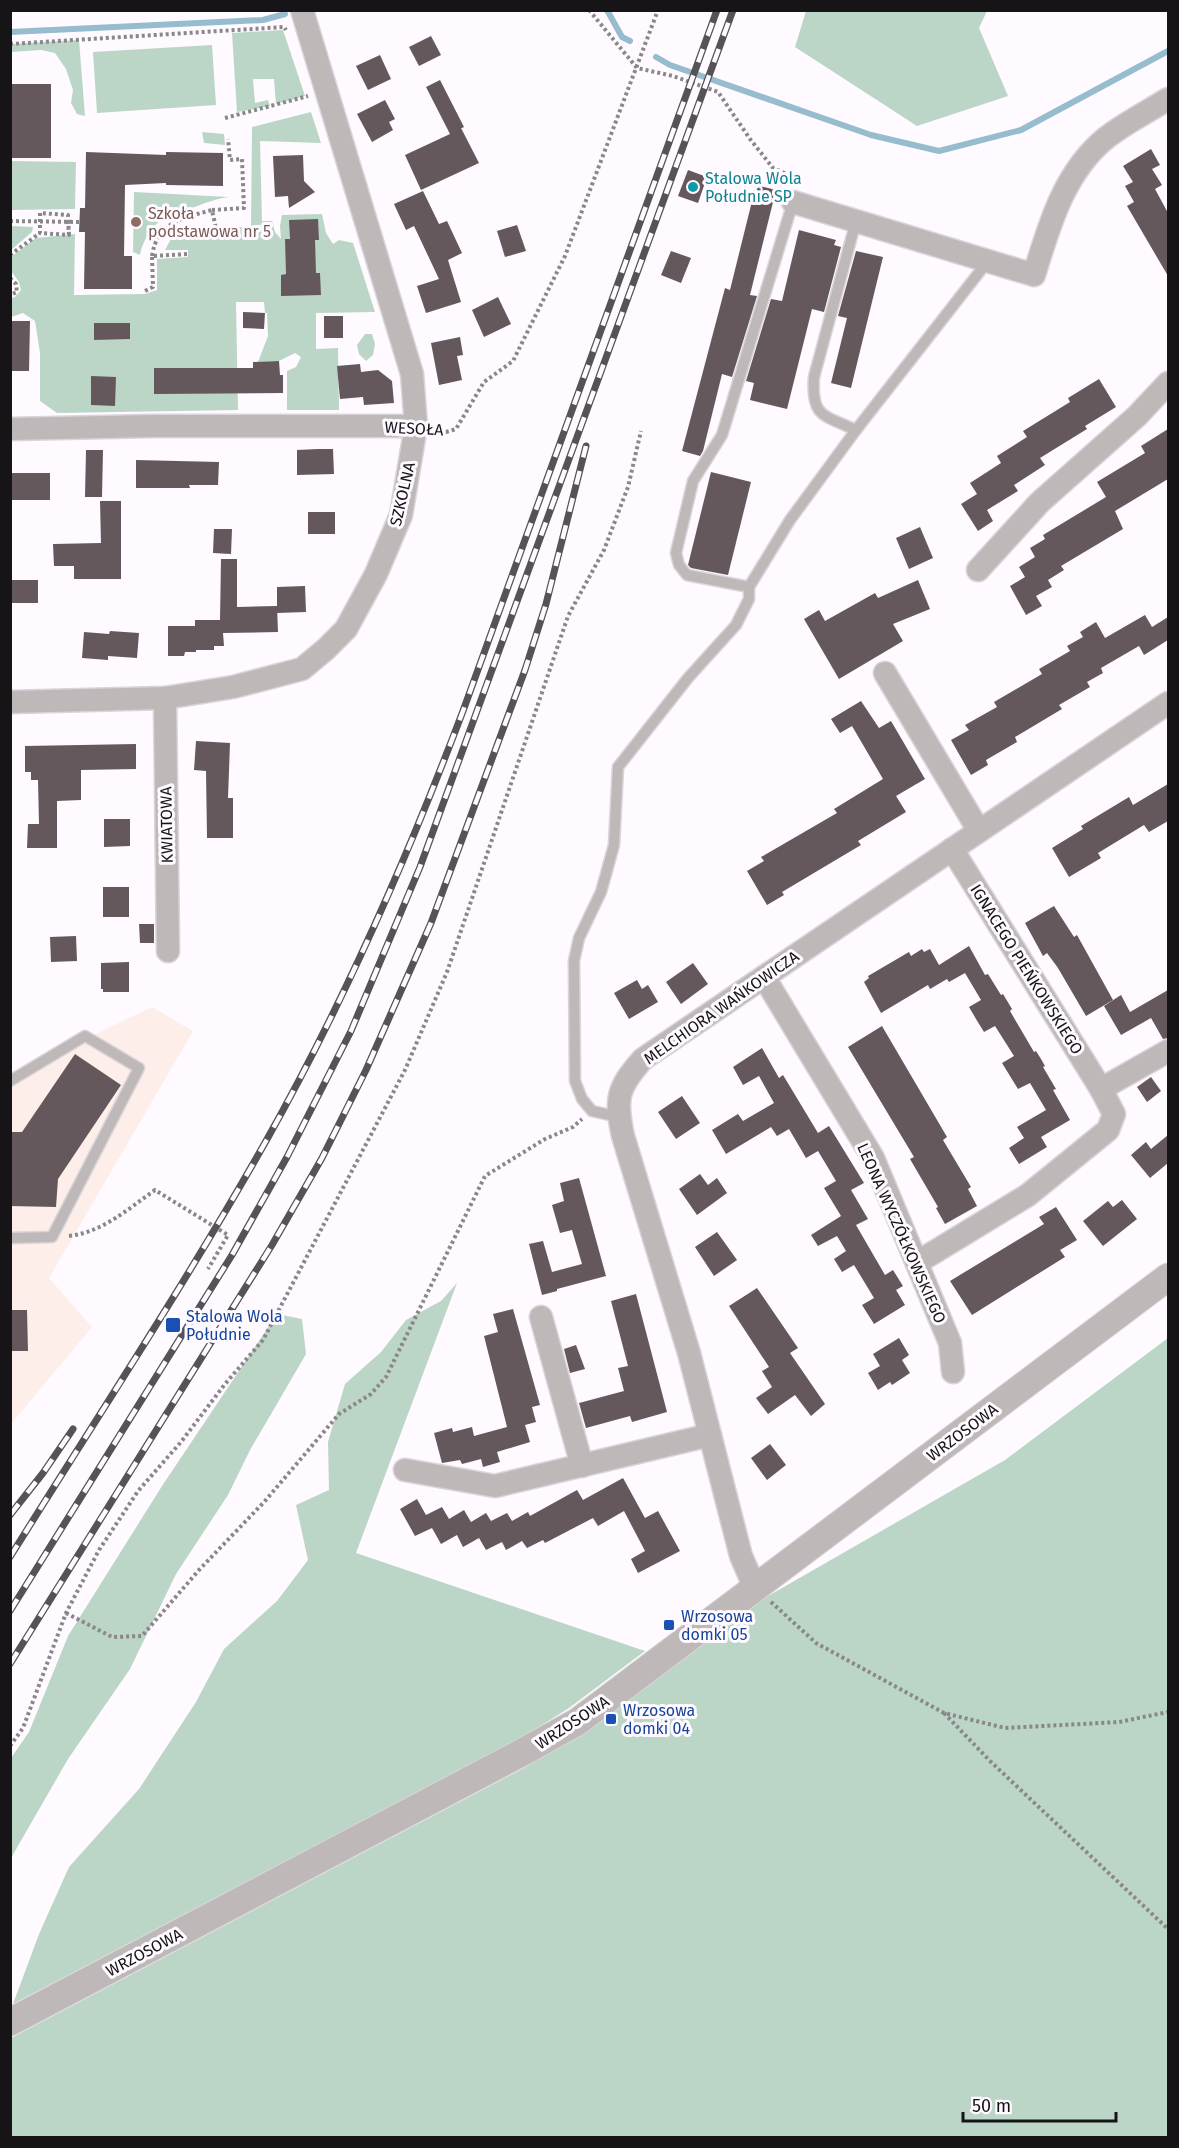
<svg xmlns="http://www.w3.org/2000/svg" width="1179" height="2148" font-family="'Fira Sans',sans-serif">
<style>
.commercial{fill:#fdeee9}
.green{fill:#bbd6c7}
.lines{fill:none;stroke-linecap:round;stroke-linejoin:round}
.stream{stroke:#96bccd;stroke-width:6}
.building{fill:#64585c}
.service-casing{stroke:#d9d5da;stroke-width:13}
.minor-casing{stroke:#d9d5da;stroke-width:25}
.tertiary-casing{stroke:#d9d5da;stroke-width:29}
.path{stroke:#8a878b;stroke-width:4;stroke-dasharray:3 3;stroke-linecap:butt}
.service{stroke:#bfb8b8;stroke-width:10}
.minor{stroke:#bfb8b8;stroke-width:22}
.tertiary{stroke:#bfb8b8;stroke-width:27}
.rail-casing{stroke:#555356;stroke-width:7}
.rail{stroke:#fefaff;stroke-width:4.5;stroke-dasharray:14;stroke-linecap:butt}
.culture-dot{fill:#0f9aa8;stroke:#fefaff;stroke-width:2}
.education-dot{fill:#8d6e63;stroke:#fefaff;stroke-width:2}
.transit-dot{fill:#1a4fb4;stroke:#fefaff;stroke-width:2}
.labels{text-anchor:middle;stroke-width:6;stroke-linejoin:round;paint-order:stroke}
.culture-label{font-size:16px;fill:#0d838f;stroke:#fefaff;text-anchor:start}
.education-label{font-size:16px;fill:#785e54;stroke:#fefaff;text-anchor:start}
.street-label{font-size:16px;fill:#161417;stroke:#fefaff}
.transit-label{font-size:16px;fill:#164399;stroke:#fefaff;text-anchor:start}
</style>
<rect width="100%" height="100%" fill="#fefaff"/>
<polygon class="commercial" points="152,1007 193,1031 49,1278 92,1327 11,1424 11,1075"/>
<g class="green">
<polygon points="806,11 987,11 979,28 1008,96 917,126 795,47"/>
<polygon points="283,30 305,96 276,104 274,79 253,79 255,103 268,100 270,106 237,112 232,33"/>
<polygon points="79,40 85,116 77,114 71,103 73,90 66,69 55,53 41,50 11,52 11,44"/>
<polygon points="212,45 216,105 97,113 93,52"/>
<path d="M311 112 321 143 260 141 262 221H272L275 232 281 239 280 226 282 215 322 214 326 233 333 244 339 240 353 243 375 312 316 313V349L338 348 339 410H287V371L296 367 301 357 295 353 279 361 258 362 268 336 267 313H265L264 302H236L238 410 57 413 40 401V353L35 321 23 313 11 317V298L15 297 21 290 19 282 11 271V257L36 238 75 234 74 295 145 294 157 290V259L188 257V250H165C171 238 176 230 188 224V228L251 227 252 127Z"/>
<polygon points="202,132 224,134 225,145 204,143"/>
<polygon points="11,161 76,162 75,209 11,210"/>
<path d="M134 192 229 197C215 199 205 203 192 208 188 209 183 209 178 211 158 217 144 235 140 255L133 252Z"/>
<polygon points="11,226 33,227 32,232 11,250"/>
<polygon points="365,334 372,334 375,344 373,355 366,361 359,354 357,345"/>
<polygon points="457,1283 356,1553 645,1651 569,1708 526,1735 13,2004 39,1934 69,1867 139,1789 196,1702 224,1649 277,1601 308,1560 296,1505 329,1490 328,1442 345,1384 381,1352 406,1320 441,1301"/>
<polygon points="277,1314 302,1319 306,1354 250,1450 228,1495 176,1574 130,1669 68,1759 11,1858 11,1758 29,1732 68,1636 162,1486"/>
<polygon points="1168,1338 1168,2137 11,2138 11,2038 524,1768 607,1715 670,1669 742,1611 1005,1460"/>
</g>
<g class="lines">
<g class="stream">
<polyline points="607,10 622,37 630,41"/>
<polyline points="10,32 263,20 285,14"/>
<polyline points="656,57 670,65 871,135 939,151 1021,130 1168,51"/>
</g>
</g>
<g class="building">
<polygon points="431,36 441,55 419,66 409,47"/>
<polygon points="380,55 391,79 368,90 356,66"/>
<polygon points="440,80 464,127 451,133 461,128 479,163 421,190 405,155 450,134 426,87"/>
<rect x="10" y="84" width="41" height="74"/>
<polygon points="385,100 395,119 389,122 393,130 372,142 357,114"/>
<polygon points="1151,149 1160,165 1152,169 1162,185 1155,189 1168,213 1168,276 1127,206 1134,202 1125,186 1133,182 1123,166"/>
<polygon points="86,152 166,155 166,152 223,153 223,186 166,185 166,183 125,185 124,256 132,256 132,289 84,289 85,232 79,232 80,208 85,208"/>
<polygon points="303,155 304,181 315,192 289,208 288,196 275,197 273,156"/>
<polygon points="688,170 707,177 698,203 678,196"/>
<polygon points="756,185 776,190 750,295 757,296 732,377 722,374 703,451 700,456 682,451 725,288 730,290"/>
<polygon points="423,191 439,224 447,221 462,253 448,260 461,302 426,313 417,286 439,279 414,226 406,230 394,204"/>
<polygon points="318,219 319,240 315,240 316,273 320,273 321,295 281,296 281,275 286,274 285,239 290,239 289,220"/>
<polygon points="517,225 526,251 505,257 497,231"/>
<polygon points="799,230 836,240 834,245 841,247 824,312 812,309 787,409 750,400 754,383 746,381 771,299 782,301"/>
<polygon points="671,251 691,258 681,283 661,275"/>
<polygon points="856,251 883,257 851,388 831,383 847,318 838,316"/>
<polygon points="498,297 511,324 484,337 472,310"/>
<polygon points="243,312 265,313 264,329 243,328"/>
<rect x="324" y="316" width="19" height="22"/>
<polygon points="10,321 30,321 29,371 10,371"/>
<polygon points="94,323 130,323 130,339 94,340"/>
<polygon points="460,337 463,355 457,356 462,380 439,385 431,343"/>
<polygon points="279,361 280,375 283,375 283,393 154,394 154,368 253,368 253,362"/>
<polygon points="360,364 361,372 378,370 392,381 394,403 364,405 363,397 340,399 337,366"/>
<polygon points="91,376 116,377 115,406 91,405"/>
<polygon points="1099,379 1116,407 1085,426 1087,429 1040,458 1045,465 1014,485 1018,491 987,510 993,521 978,531 961,504 977,494 970,483 1001,463 997,456 1027,437 1023,431 1070,402 1068,398"/>
<polygon points="1168,429 1168,479 1115,511 1123,529 1061,566 1064,570 1048,580 1052,587 1036,596 1042,606 1026,615 1010,586 1025,577 1019,567 1035,557 1030,548 1045,539 1043,535 1106,497 1097,482 1145,453 1141,446"/>
<polygon points="318,449 333,449 334,474 297,475 297,450"/>
<polygon points="86,450 103,450 102,497 85,497"/>
<polygon points="136,460 219,462 218,485 189,485 190,488 136,488"/>
<polygon points="711,472 751,482 728,575 691,568 688,565"/>
<rect x="10" y="473" width="40" height="27"/>
<polygon points="100,501 121,501 121,579 74,579 74,566 54,566 53,544 101,543"/>
<rect x="308" y="512" width="27" height="22"/>
<polygon points="920,527 933,558 909,569 896,538"/>
<polygon points="214,529 232,529 231,554 213,553"/>
<polygon points="221,559 237,559 237,607 277,606 278,632 223,633 224,646 214,646 214,650 196,650 196,652 185,652 184,656 168,656 168,626 195,626 195,620 220,620"/>
<rect x="10" y="580" width="28" height="23"/>
<polygon points="918,580 930,609 893,624 903,641 839,679 804,619 819,610 825,621 875,593 878,598"/>
<polygon points="305,586 306,612 277,613 277,587"/>
<polygon points="1145,615 1152,627 1168,617 1168,640 1144,655 1139,646 1101,668 1103,673 1087,682 1090,687 1059,705 1062,709 1015,737 1017,742 986,760 988,765 971,775 951,740 969,730 965,725 997,707 994,702 1042,674 1039,669 1070,651 1067,646 1083,637 1080,632 1096,622 1105,638"/>
<polygon points="110,631 139,633 137,658 108,656 108,660 82,658 84,632 109,634"/>
<polygon points="861,701 879,728 891,721 925,779 896,796 906,812 858,841 861,845 782,892 784,895 767,905 747,871 764,861 761,857 837,813 834,809 883,779 852,726 840,733 831,719"/>
<polygon points="196,741 230,743 228,798 233,798 233,838 207,838 206,771 194,770"/>
<polygon points="136,744 136,769 81,770 81,800 57,801 57,848 27,848 28,824 39,824 38,780 31,780 31,772 25,772 25,746"/>
<polygon points="1168,784 1168,821 1149,832 1144,825 1098,853 1101,858 1069,877 1052,848 1083,829 1081,826 1129,797 1133,805"/>
<polygon points="104,819 130,819 130,846 104,847"/>
<rect x="103" y="887" width="26" height="30"/>
<polygon points="1054,906 1074,937 1077,935 1113,1000 1086,1016 1058,968 1047,953 1043,956 1025,923"/>
<polygon points="139,924 154,924 154,943 140,943"/>
<polygon points="76,936 77,961 51,962 50,937"/>
<polygon points="969,946 985,975 988,974 1001,995 1003,994 1012,1009 1010,1011 1034,1052 1036,1051 1041,1059 1045,1066 1043,1067 1056,1089 1053,1090 1070,1120 1041,1137 1047,1147 1019,1164 1009,1148 1024,1138 1017,1127 1046,1110 1030,1083 1018,1089 1002,1063 1014,1056 995,1026 984,1032 976,1019 969,1007 981,1000 965,973 949,982 947,979 930,989 928,985 881,1013 864,982 869,978 868,976 909,952 911,956 922,949 924,952 930,949 939,965"/>
<polygon points="129,962 129,992 103,992 103,989 101,989 101,963"/>
<polygon points="693,963 708,984 681,1004 666,982"/>
<polygon points="637,980 642,989 648,985 658,1002 629,1019 614,993"/>
<polygon points="1168,990 1168,1038 1163,1039 1151,1018 1121,1035 1104,1006 1121,995 1130,1012"/>
<polygon points="882,1026 947,1137 943,1140 971,1187 968,1189 977,1206 945,1224 936,1208 938,1207 910,1159 914,1157 848,1047"/>
<polygon points="762,1048 779,1078 783,1075 818,1133 829,1126 864,1183 851,1190 868,1219 856,1225 885,1275 893,1270 903,1286 896,1290 905,1305 874,1324 862,1305 874,1298 854,1265 842,1272 834,1259 846,1251 837,1236 818,1246 811,1235 841,1216 824,1188 836,1181 818,1151 806,1158 789,1129 777,1136 771,1127 726,1154 712,1130 738,1114 743,1121 774,1103 759,1076 743,1085 733,1067"/>
<polygon points="75,1054 121,1085 58,1179 56,1207 10,1206 10,1132 22,1132"/>
<polygon points="1151,1077 1161,1091 1147,1102 1137,1087"/>
<polygon points="682,1096 700,1123 676,1139 658,1112"/>
<polygon points="1168,1135 1168,1163 1150,1178 1131,1155 1146,1142 1151,1149"/>
<polygon points="700,1174 708,1185 717,1178 727,1193 697,1215 679,1189"/>
<polygon points="579,1178 606,1276 557,1289 557,1291 542,1295 529,1244 543,1241 552,1272 582,1264 572,1230 560,1233 552,1205 564,1201 560,1183"/>
<polygon points="1122,1200 1137,1219 1103,1246 1083,1221 1108,1201 1113,1207"/>
<polygon points="1056,1207 1077,1240 1060,1250 1065,1257 972,1315 950,1281 1044,1224 1039,1217"/>
<polygon points="717,1232 737,1260 714,1276 695,1247"/>
<polygon points="757,1288 798,1348 790,1353 825,1404 811,1416 795,1395 768,1414 756,1398 772,1387 762,1371 769,1367 729,1306"/>
<polygon points="636,1294 667,1412 632,1422 630,1416 586,1428 579,1403 624,1391 618,1368 628,1366 611,1301"/>
<polygon points="513,1309 540,1405 532,1407 536,1422 525,1425 530,1442 497,1452 500,1462 483,1467 481,1459 462,1464 460,1460 442,1463 434,1433 452,1428 453,1432 472,1427 474,1436 507,1427 484,1336 498,1332 493,1314"/>
<polygon points="10,1310 27,1310 28,1351 10,1351"/>
<polygon points="899,1338 909,1355 902,1360 910,1373 892,1385 890,1382 878,1390 868,1373 880,1366 873,1354"/>
<polygon points="576,1345 585,1369 570,1373 564,1349"/>
<polygon points="770,1444 786,1465 767,1480 751,1458"/>
<polygon points="623,1478 645,1518 658,1511 680,1551 638,1573 631,1559 645,1551 624,1511 598,1526 593,1518 545,1543 543,1540 527,1548 522,1541 506,1550 502,1542 486,1550 479,1538 463,1547 457,1535 441,1544 432,1528 415,1536 400,1509 417,1499 426,1515 442,1507 449,1519 464,1510 471,1522 486,1513 491,1521 507,1513 512,1521 528,1512 530,1516 577,1490 583,1500"/>
</g>
<g class="lines">
<defs>
<g id="service">
<polyline points="793,202 722,435 693,481 676,553 679,565 687,575 749,587 790,520 856,430 988,261"/>
<path d="M856 221 814 377C811 417 823 415 856 430"/>
<polyline points="10,1081 85,1036 139,1068 52,1237 10,1238"/>
<polyline points="619,1117 592,1111 582,1099 575,1081 574,961 579,938 601,892 614,845 618,767 688,678 736,625 749,599 749,587"/>
</g>
<g id="minor">
<path d="M793 202 1034 275C1049 226 1064 172 1106 138 1125 123 1147 112 1168 99"/>
<polyline points="10,429 153,426 416,426"/>
<polyline points="978,570 1040,502 1137,416 1168,383"/>
<polyline points="885,673 979,831"/>
<polyline points="165,698 168,951"/>
<polyline points="10,702 165,698 233,687 302,669 326,649 346,629 376,574 401,515 416,426 412,374 302,10"/>
<polyline points="764,977 873,1158 950,1343 953,1372"/>
<polyline points="1101,1089 1168,1051"/>
<polyline points="918,1262 1028,1195 1108,1130 1114,1114 1101,1089 952,849"/>
<polyline points="541,1317 582,1466"/>
<polyline points="405,1470 495,1486 710,1435"/>
<path d="M755 1588 741 1556 689 1353 623 1136C615 1099 617 1088 643 1059L1168 703"/>
</g>
<polyline id="tertiary" points="10,2022 521,1753 577,1722 1168,1277"/>
</defs>
<use href="#service" class="service-casing"/>
<use href="#minor" class="minor-casing"/>
<use href="#tertiary" class="tertiary-casing"/>
<g class="path">
<polyline points="589,10 637,68 673,76 718,92 750,139 773,168 802,181"/>
<polyline points="10,44 284,27 286,30"/>
<polyline points="225,118 308,96"/>
<polyline points="212,210 244,208 242,159 230,160 228,139"/>
<polyline points="10,221 79,222"/>
<polyline points="68,221 69,235 40,233 40,213 68,215 69,235"/>
<polyline points="10,255 40,233"/>
<path d="M152 256C157 222 183 218 212 210L216 228"/>
<polyline points="10,278 16,284 17,292 10,295"/>
<polyline points="145,291 153,287 152,256 188,254"/>
<polyline points="434,430 446,432 456,429 484,382 513,361 565,256 658,10"/>
<path d="M69 1236C103 1232 128 1209 155 1190L228 1235 208 1269"/>
<polyline points="771,1602 816,1643 944,1713 1005,1728 1119,1722 1168,1712"/>
<polyline points="66,1613 112,1637 142,1636 199,1570 265,1501 339,1414 371,1394 386,1377 485,1176 545,1139 573,1127 582,1119"/>
<polyline points="944,1713 990,1761 1168,1929"/>
<polyline points="10,1746 23,1728 66,1613 99,1550 138,1491 181,1442 225,1384 263,1340 405,1070 447,972 568,616 604,550 628,487 641,431"/>
</g>
<use href="#service" class="service"/>
<use href="#minor" class="minor"/>
<use href="#tertiary" class="tertiary"/>
<defs>
<g id="rail">
<polyline points="10,1515 43,1473 73,1429"/>
<path d="M10 1557C96 1419 186 1283 266 1141 343 1004 407 859 463 711L717 10"/>
<polyline points="10,1611 232,1255 287,1157 351,1031 420,867 733,10"/>
<polyline points="10,1664 272,1245 322,1158 366,1070 431,923 525,670 546,604 586,446"/>
</g>
</defs>
<use href="#rail" class="rail-casing"/>
<use href="#rail" class="rail"/>
</g>
<circle class="culture-dot" cx="693" cy="187" r="6"/>
<circle class="education-dot" cx="136" cy="222" r="6"/>
<g class="transit-dot">
<rect x="165" y="1317" width="16" height="16" rx="3"/>
<rect x="663" y="1619" width="12" height="12" rx="3"/>
<rect x="605" y="1713" width="12" height="12" rx="3"/>
</g>
<g class="labels">
<g class="culture-label">
<text x="705" y="184">Stalowa Wola<tspan x="705" dy="18">Południe SP</tspan></text>
</g>
<g class="education-label">
<text x="148" y="219">Szkoła<tspan x="148" dy="18">podstawowa nr 5</tspan></text>
</g>
<g class="street-label">
<text transform="translate(414 428) rotate(3)" y="6">WESOŁA</text>
<text transform="translate(402 494) rotate(-77)" y="6">SZKOLNA</text>
<text transform="translate(166 825) rotate(-91)" y="6">KWIATOWA</text>
<text transform="translate(1027 969) rotate(58)" y="6">IGNACEGO PIEŃKOWSKIEGO</text>
<text transform="translate(721 1007) rotate(-35)" y="6">MELCHIORA WAŃKOWICZA</text>
<text transform="translate(902 1233) rotate(66)" y="6">LEONA WYCZÓŁKOWSKIEGO</text>
<text transform="translate(962 1432) rotate(-37)" y="6">WRZOSOWA</text>
<text transform="translate(572 1722) rotate(-33)" y="6">WRZOSOWA</text>
<text transform="translate(144 1952) rotate(-28)" y="6">WRZOSOWA</text>
</g>
<g class="transit-label">
<text x="186" y="1322">Stalowa Wola<tspan x="186" dy="18">Południe</tspan></text>
<text x="681" y="1622">Wrzosowa<tspan x="681" dy="18">domki 05</tspan></text>
<text x="623" y="1716">Wrzosowa<tspan x="623" dy="18">domki 04</tspan></text>
</g>
</g>
<rect width="1179" height="2148" fill="none" stroke="#161417" stroke-width="24"/>
<path d="M963 2112v9h153v-9" fill="none" stroke="#161417" stroke-width="3"/>
<text x="972" y="2112" font-size="18" fill="#161417" stroke="#fefaff" stroke-width="4.5" paint-order="stroke">50 m</text>
</svg>
